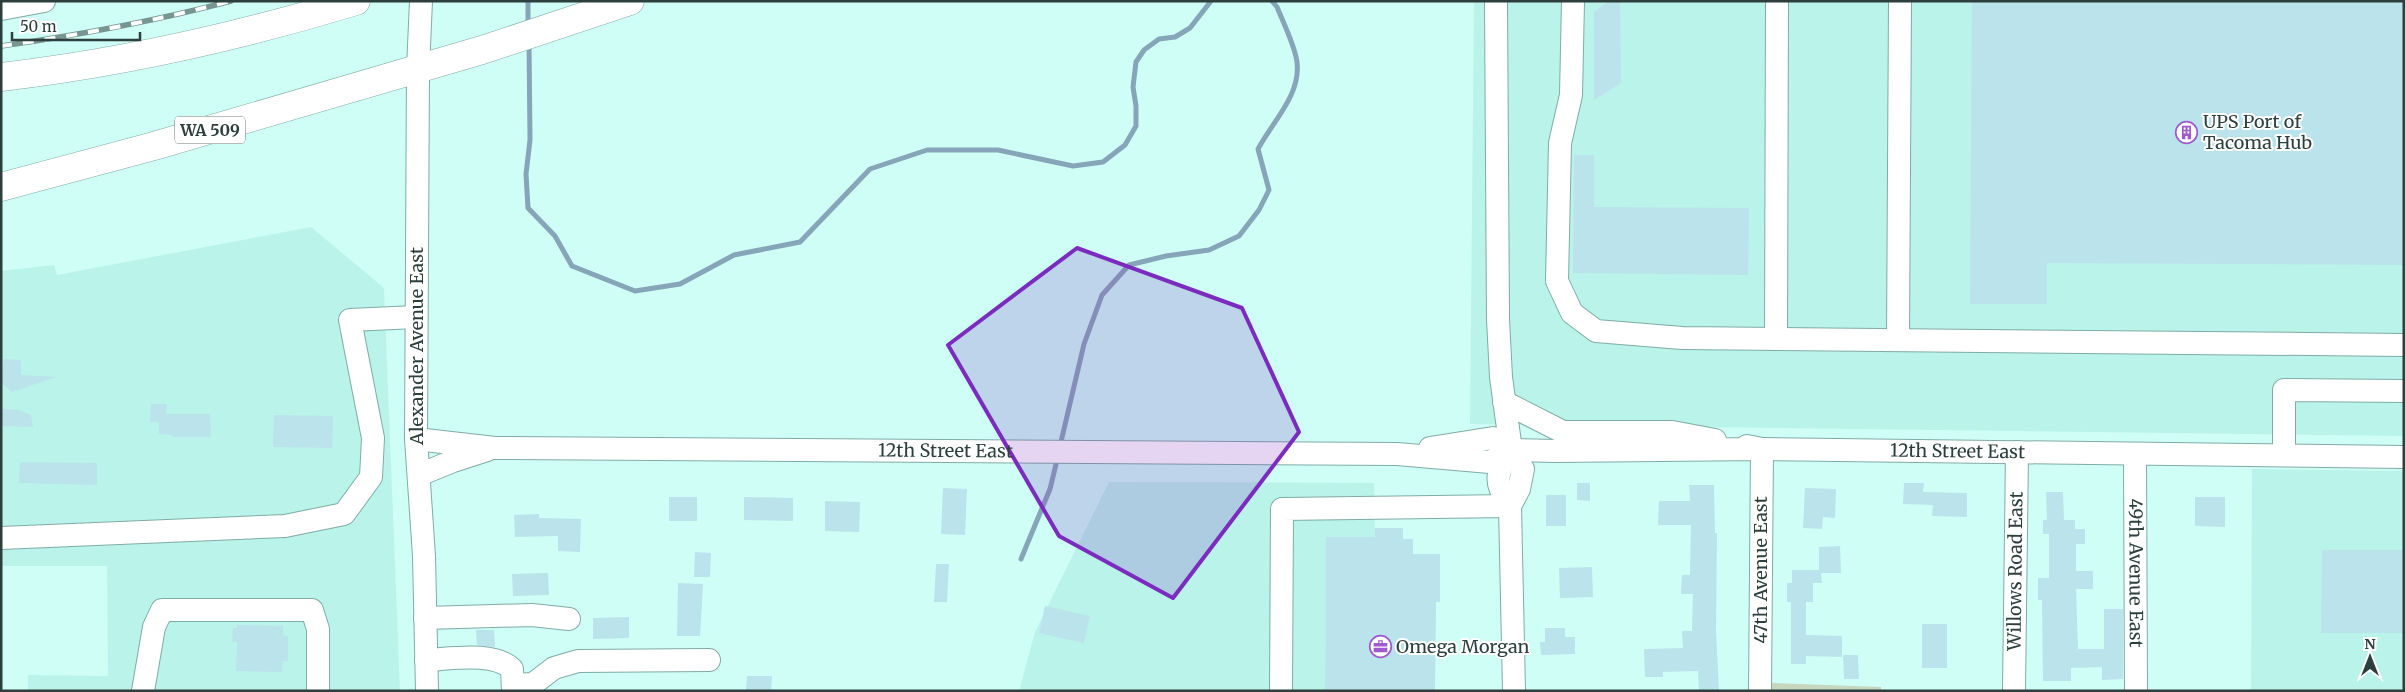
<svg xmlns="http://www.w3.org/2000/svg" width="2405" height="692" font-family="Merriweather,serif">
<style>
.built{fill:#baf3ea}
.green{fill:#c6d6bf}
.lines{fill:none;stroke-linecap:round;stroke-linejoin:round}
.stream{stroke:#87a5b8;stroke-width:5}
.building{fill:#bbe3eb}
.minor-casing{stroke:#7faca5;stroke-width:24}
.highway-casing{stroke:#7faca5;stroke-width:29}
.minor{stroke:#fff;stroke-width:22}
.highway{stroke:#fff;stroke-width:28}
.rail-casing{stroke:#779691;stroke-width:5.5}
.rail{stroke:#fff;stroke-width:4;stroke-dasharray:11;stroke-linecap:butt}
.marked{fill:#7b2cbf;fill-opacity:0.2;stroke:#7b2cbf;stroke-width:4;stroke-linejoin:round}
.labels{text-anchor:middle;stroke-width:4;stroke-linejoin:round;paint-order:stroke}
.shield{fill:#fff;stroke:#6b7976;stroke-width:1}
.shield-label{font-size:16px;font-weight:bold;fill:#2c3f3c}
.poi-label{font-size:18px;fill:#2c3f3c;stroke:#fff;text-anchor:start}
.street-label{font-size:18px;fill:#2c3f3c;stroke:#fff}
</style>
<rect width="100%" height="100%" fill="#cffef6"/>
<g class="built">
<polygon points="1474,1 2404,1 2404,436 1470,424"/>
<polygon points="311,227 384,288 400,691 28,691 28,675 108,676 107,566 1,566 1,271 54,265 57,275"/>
<polygon points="2252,469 2404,471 2404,691 2251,691"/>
<polygon points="1109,482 1374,483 1375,537 1326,537 1325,691 1019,691 1035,632"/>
</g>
<polygon class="green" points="1771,683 1881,687 1881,691 1770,691"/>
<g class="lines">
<g class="stream">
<polyline points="528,1 528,26"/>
<polyline points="529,42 530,140 526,174 528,208 555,236 572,266 635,291 680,284 734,255 800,242 870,169 927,150 998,150 1073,166 1103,162 1125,145 1136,126 1136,106 1133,87 1136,62 1144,50 1159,39 1175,37 1190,28 1211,1"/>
<path d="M1060 446 1084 344 1102 295 1129 265 1166 256 1209 250 1239 236 1259 210 1269 190 1258 149C1273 121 1301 95 1297 62 1295 46 1283 22 1277 7L1272 1"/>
<polyline points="1021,559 1050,489 1058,456"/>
</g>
</g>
<g class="building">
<polygon points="1609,1 1620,1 1621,83 1594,100 1594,12"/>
<polygon points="1972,1 2404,1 2404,265 2047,263 2047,304 1970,304"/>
<polygon points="1574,155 1594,155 1594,207 1749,208 1748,275 1573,273"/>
<polygon points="4,359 21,360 21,375 56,377 12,392 1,382"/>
<polygon points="151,404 167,404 166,414 210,414 211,437 172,437 172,435 159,434 159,422 150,422"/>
<polygon points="1,409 19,410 31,415 33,427 1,426"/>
<polygon points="274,415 333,416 332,448 273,447"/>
<polygon points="20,462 97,463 97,485 19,483"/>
<polygon points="1577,483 1590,483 1590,501 1577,500"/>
<polygon points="1904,483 1924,483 1923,492 1967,493 1967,517 1932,516 1933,505 1903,504"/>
<polygon points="1689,485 1714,485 1715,533 1717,533 1716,631 1719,691 1699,691 1698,671 1663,672 1663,677 1645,677 1644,649 1683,648 1682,631 1692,631 1693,594 1681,594 1682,575 1690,575 1691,525 1658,525 1659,501 1690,501"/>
<polygon points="943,488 967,489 965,535 941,534"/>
<polygon points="1805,488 1836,489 1835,518 1823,517 1822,529 1803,528"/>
<polygon points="2046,492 2063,492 2064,520 2075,520 2075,529 2085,529 2085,544 2076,544 2076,571 2093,571 2093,589 2076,589 2078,649 2104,649 2104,609 2123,609 2123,679 2102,680 2102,667 2071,668 2071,681 2043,681 2042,600 2038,600 2038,578 2049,578 2049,534 2043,534 2043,520 2047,520"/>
<rect x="1546" y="495" width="20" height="31"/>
<rect x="669" y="497" width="28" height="24"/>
<polygon points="744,497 793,498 793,521 744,520"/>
<polygon points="2195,497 2225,497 2225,527 2195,526"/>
<polygon points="825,501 860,502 859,532 825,531"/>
<polygon points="539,514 539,518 581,519 580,552 558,551 558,536 515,537 514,515"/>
<polygon points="1375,528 1403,528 1403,539 1413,539 1413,554 1440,554 1440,602 1436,602 1435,691 1325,691 1326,537 1375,537"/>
<polygon points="1840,546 1841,573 1821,573 1822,583 1813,583 1813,602 1806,602 1806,635 1842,636 1842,657 1806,656 1806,664 1791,664 1791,602 1787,602 1787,583 1792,583 1792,570 1819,570 1819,547"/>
<polygon points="2322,550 2404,550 2404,633 2321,633"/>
<polygon points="695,552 711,553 710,577 694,577"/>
<polygon points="936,564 949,564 947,602 934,602"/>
<polygon points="1592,567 1593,597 1560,598 1559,568"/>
<polygon points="548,573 549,595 513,596 512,574"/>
<polygon points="678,583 703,584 700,636 677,636"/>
<polygon points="1045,606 1090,616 1084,643 1039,633"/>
<polygon points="629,617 629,638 593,639 593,618"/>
<rect x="1922" y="624" width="25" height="44"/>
<polygon points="237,625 283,626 283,636 288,636 288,661 283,661 282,672 236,671 237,642 232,642 233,628 237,628"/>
<polygon points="1545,628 1565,628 1565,637 1575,637 1575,654 1541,655 1540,642 1545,642"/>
<polygon points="476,630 494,630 495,647 477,645"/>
<polygon points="1843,655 1858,655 1859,679 1844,679"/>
<polygon points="747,676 772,676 771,691 746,691"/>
</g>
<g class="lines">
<defs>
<g id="minor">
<polyline points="421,1 418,69 416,439 424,556 427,691"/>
<polyline points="1496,1 1498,319 1501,377 1511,450 1523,469 1519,489 1510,506 1514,691"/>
<polyline points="1573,1 1571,95 1560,143 1557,281 1572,313 1596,331 1682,338 2404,345"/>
<polyline points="1,9 44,1"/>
<polyline points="1776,339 1777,1"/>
<polyline points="1898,340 1900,1"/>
<polyline points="1504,402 1563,432 1672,432 1715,440"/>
<path id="s1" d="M416 439 495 448 1397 454 1490 462 1511 450"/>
<polyline points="1747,446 1762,449 1760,691"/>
<path id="s2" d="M1430 448 1493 438 1511 450 1555 451 1762 449 2404 457"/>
<path id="s3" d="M2135 454 2136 691"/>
<polyline points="2284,455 2284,390 2404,391"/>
<polyline points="419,475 453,461 487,450"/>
<path d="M1510 506C1493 482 1496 473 1511 450"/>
<polyline points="1,538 285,526 344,514 371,477 373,438 350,320 416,317"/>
<polyline points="425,618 532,615 569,619"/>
<path d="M426 660C450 659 494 651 512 669L513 691"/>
<polyline points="513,685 533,684 554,668 578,661 709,660"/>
<polyline points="143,691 154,627 162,610 312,610 318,629 318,691"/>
<polyline points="1281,691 1282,509 1510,506"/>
<path id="s4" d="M2014 691 2017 452"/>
</g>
<g id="highway">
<path d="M1 77C121 63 241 36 356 1"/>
<polyline points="1,187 154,146 482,50 630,1"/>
</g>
</defs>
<use href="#minor" class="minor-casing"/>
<use href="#highway" class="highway-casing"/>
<use href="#minor" class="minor"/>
<use href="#highway" class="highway"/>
<defs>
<path id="rail" d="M1 46C79 35 155 21 231 1"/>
</defs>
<use href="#rail" class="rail-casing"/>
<use href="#rail" class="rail"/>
</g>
<path class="marked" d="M1077 248 1242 308 1299 432 1173 598 1059 536 948 345Z"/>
<defs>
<symbol id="building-ring" viewBox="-11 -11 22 22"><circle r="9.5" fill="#fff" stroke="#9f5ace" stroke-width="1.5"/><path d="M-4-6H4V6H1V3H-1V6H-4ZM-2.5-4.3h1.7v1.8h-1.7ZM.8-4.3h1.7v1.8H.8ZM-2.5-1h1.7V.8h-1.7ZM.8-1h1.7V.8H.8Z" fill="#9f5ace"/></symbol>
<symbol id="office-ring" viewBox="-11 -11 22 22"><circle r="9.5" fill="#fff" stroke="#9f5ace" stroke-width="1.5"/><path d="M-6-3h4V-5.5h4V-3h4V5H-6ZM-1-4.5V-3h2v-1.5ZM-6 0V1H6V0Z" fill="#9f5ace"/></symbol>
</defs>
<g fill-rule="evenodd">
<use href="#building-ring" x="2174" y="120" width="25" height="25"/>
<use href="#office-ring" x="1368" y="634" width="25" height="25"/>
</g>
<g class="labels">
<rect class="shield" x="175" y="116.5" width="70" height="27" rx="4"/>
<g class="shield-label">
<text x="210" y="136">WA 509</text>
</g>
<g class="poi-label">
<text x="2203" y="128">UPS Port of<tspan x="2203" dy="21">Tacoma Hub</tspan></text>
<text x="1396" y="653">Omega Morgan</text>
</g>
<g class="street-label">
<text transform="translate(417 346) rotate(-90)" y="6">Alexander Avenue East</text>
<text dy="6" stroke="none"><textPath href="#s1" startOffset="530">12th Street East</textPath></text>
<text dy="6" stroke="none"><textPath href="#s2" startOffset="532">12th Street East</textPath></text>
<text transform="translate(1761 570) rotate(-90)" y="6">47th Avenue East</text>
<text dy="6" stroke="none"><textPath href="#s4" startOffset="120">Willows Road East</textPath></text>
<text dy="6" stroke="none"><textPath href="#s3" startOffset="119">49th Avenue East</textPath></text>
</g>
</g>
<rect width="2405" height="692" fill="none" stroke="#2c3f3c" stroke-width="5"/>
<g transform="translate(2370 657)" stroke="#ffffff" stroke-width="4" paint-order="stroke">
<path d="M0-4L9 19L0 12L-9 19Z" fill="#2c3f3c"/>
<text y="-8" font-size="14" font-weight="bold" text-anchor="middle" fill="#2c3f3c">N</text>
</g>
<path d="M12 32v8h128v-8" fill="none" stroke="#2c3f3c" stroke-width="2.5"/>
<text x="20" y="32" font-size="15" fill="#2c3f3c" stroke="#ffffff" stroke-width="4" paint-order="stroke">50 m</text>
</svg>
